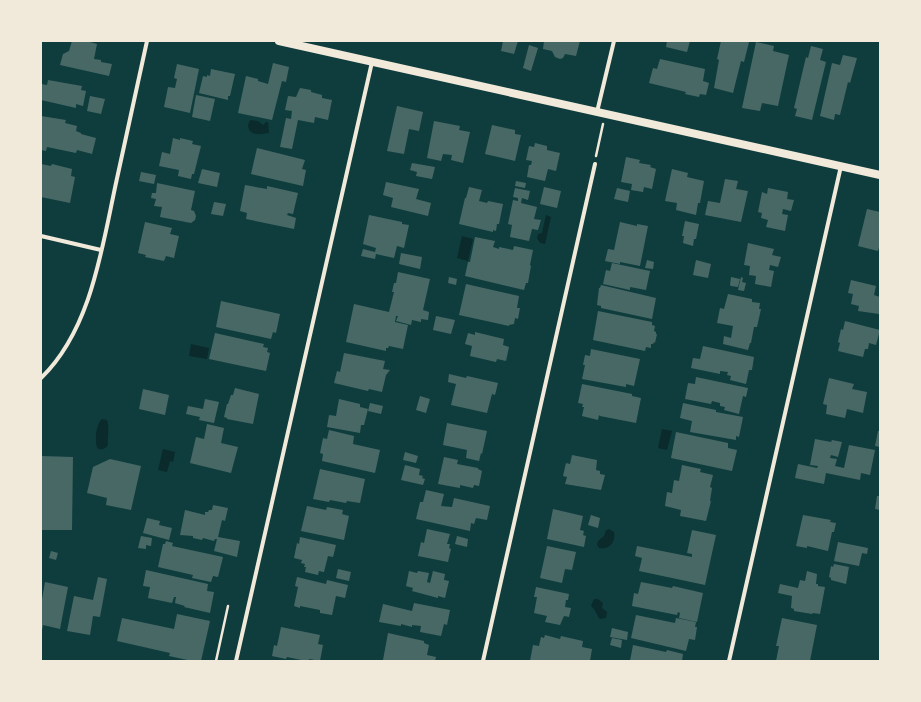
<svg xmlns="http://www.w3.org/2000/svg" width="921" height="702" font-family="'Fira Sans Condensed',sans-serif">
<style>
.water{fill:#0a2a2b}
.building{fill:#486865}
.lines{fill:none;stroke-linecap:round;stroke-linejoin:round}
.path{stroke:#f1e9da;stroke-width:2.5}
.minor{stroke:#f1e9da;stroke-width:4}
.secondary{stroke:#f1e9da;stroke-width:8}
</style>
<rect width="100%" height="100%" fill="#0f3d3e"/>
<g class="water">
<path d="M250 120 258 121 263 125 266 122H268L269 133C262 134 254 136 249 130L248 125Z"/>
<polygon points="546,215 551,217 545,244 540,243 537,238 538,234 542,233"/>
<polygon points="462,236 473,239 468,261 457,258"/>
<polygon points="191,344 209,348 207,359 189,356"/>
<path d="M102 419 107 420C110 428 107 437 108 445 105 449 103 450 98 449 94 442 96 424 102 419Z"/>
<polygon points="662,429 672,431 667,450 658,448"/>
<polygon points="163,449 175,452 173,462 170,461 167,472 158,470"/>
<path d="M609 529 614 532C616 541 610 550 599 548L597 545 598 541 604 536 606 530Z"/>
<path d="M594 599H598L603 603 602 608 607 612 606 618 600 619C596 614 596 610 591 606Z"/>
</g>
<g class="building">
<polygon points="72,41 90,41 90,42 97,44 94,59 101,60 101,62 112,64 109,76 60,65 63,54 69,51"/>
<polygon points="503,41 518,41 514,54 501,51"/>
<polygon points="544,41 580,41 576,56 565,54 563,58 560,59 555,57 552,51 543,49"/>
<polygon points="667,41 690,41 687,52 666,47"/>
<polygon points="721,41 749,42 744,62 741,61 733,93 714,88 719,60 717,59"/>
<polygon points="756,42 774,46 773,51 789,55 778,106 762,103 760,111 742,108"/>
<polygon points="529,45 538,48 531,71 523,68"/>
<polygon points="811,46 823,49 820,60 826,62 812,120 795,116 797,109 794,108 806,57 808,58"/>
<polygon points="843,55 857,58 850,83 848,82 840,115 835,114 834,120 820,116 832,63 840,65"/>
<polygon points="660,59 705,69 703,81 709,83 706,95 700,94 699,97 685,94 686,92 649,83 653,68 657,69"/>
<polygon points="273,63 289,67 286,82 282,81 272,120 238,113 246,76 258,79 258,81 268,84"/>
<polygon points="177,64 199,69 190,113 164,107 168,87 175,88 177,79 174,78"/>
<polygon points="211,69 235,74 230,96 228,96 228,100 199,93 203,76 207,77 207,75 210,76"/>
<polygon points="48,80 82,86 81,90 86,91 83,106 76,104 76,108 41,100 41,84 47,85"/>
<polygon points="300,88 311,90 311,92 322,95 322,98 332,100 328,120 315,117 314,123 298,120 292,149 280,147 286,118 291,119 292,111 285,110 288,96 296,97"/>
<polygon points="196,95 215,99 210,121 192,117"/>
<polygon points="90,96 105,99 101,114 87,111"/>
<polygon points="397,106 423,112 419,131 409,129 404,154 387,151"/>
<polygon points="41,116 66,120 65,123 77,126 76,131 81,133 81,134 96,138 92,154 77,150 76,153 47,147 46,151 41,150"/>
<polygon points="434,121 460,126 459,130 470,132 463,163 451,160 452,155 443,154 441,161 427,158"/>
<polygon points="492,125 515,130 515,134 521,135 515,161 485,154"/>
<polygon points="173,138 180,140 180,138 193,141 192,144 201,146 194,174 192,174 191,179 178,176 179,170 159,166 162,152 170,154"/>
<polygon points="535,143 547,146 547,150 560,153 556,171 548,169 545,181 527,177 529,165 531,165 532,161 526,160 529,146 534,147"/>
<polygon points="257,148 305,160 302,169 306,170 303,186 251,174"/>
<polygon points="626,157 640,160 639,163 651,165 650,167 656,169 652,189 644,187 643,192 631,190 632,184 621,182"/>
<polygon points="412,163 435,167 432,179 416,176 417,172 410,170"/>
<polygon points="41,164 51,166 52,164 72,169 71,176 75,177 70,203 41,197"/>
<polygon points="202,169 220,173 217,187 198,183"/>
<polygon points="672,169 688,173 687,177 704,181 700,203 698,203 696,215 676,210 677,203 665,201"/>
<polygon points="141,172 156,175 154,184 139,181"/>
<polygon points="725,179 738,181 736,189 748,191 741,222 705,215 708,201 720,203"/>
<polygon points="516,181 526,183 525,188 515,186"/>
<polygon points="386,182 419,189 416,199 431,203 428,216 391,207 393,198 383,195"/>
<polygon points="157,183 195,191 191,210 194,211 196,216 195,220 191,223 160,217 162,207 154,206 156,199 151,198 152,193 156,193"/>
<polygon points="245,185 267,189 267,186 298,193 293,214 288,213 287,215 296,218 294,229 246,219 247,213 240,211"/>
<polygon points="469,187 482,190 479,201 487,203 488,201 503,204 499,224 497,224 496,231 493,230 493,232 459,224 465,198 466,198"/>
<polygon points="544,187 561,191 557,208 540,204"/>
<polygon points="515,188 530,191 528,200 522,198 521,203 537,207 534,219 541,220 538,230 532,229 529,241 510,237 512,225 508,224 513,200 518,201 518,198 513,197"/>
<polygon points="617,188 630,191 628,202 614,199"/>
<polygon points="768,188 788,192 787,199 794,200 791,211 783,209 782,214 788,215 785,231 766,227 768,220 761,218 762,213 758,212 762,192 767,194"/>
<polygon points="214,202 226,204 223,216 211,214"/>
<polygon points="867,209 880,212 880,244 878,251 858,246"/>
<polygon points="369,215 402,222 402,224 409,225 404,248 397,246 394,258 376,254 375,259 361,256 363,249 375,252 376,248 363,244"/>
<polygon points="685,221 699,224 696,239 694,239 693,246 683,243 684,236 682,236"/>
<polygon points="145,222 172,228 170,234 179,236 174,258 166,256 164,261 145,257 146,255 138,253"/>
<polygon points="620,222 637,226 637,224 648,226 640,266 620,262 620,264 605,261 608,249 614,250"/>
<polygon points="475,237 495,241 493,247 499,249 499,247 513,250 514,246 533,250 530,265 531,266 528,283 526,283 524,290 465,276 468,262 470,262"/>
<polygon points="748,243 774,249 772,255 781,257 778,267 770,265 769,270 774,271 771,287 755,284 756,276 749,275 750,266 744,265"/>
<polygon points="401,253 422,257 420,269 399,264"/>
<polygon points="647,260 654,262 653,269 645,268"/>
<polygon points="696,260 711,264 708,278 693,275"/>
<polygon points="612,263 650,271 646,290 630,287 630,290 603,284 606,270 610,271"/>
<polygon points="398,272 430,279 423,310 429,312 428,320 421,319 421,322 412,320 411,325 396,321 398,316 396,316 395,322 408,325 403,349 389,346 388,348 386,348 386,351 346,342 354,304 389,312 394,292 392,292 394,283 396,283"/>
<polygon points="449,277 457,279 456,285 448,283"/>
<polygon points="731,277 740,279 738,287 731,286 730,285"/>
<polygon points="741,277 743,278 742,282 746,283 744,291 738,290"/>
<polygon points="851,280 876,286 874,295 880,297 879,314 858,311 859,306 851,304 853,294 848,293"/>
<polygon points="466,284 519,296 517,308 520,308 518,319 515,318 514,324 509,325 509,326 459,315"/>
<polygon points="601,285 656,298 652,319 601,308 601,306 597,305 599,288 600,288"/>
<polygon points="728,294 752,299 752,302 760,303 759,309 761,309 757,327 754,327 751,343 750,343 748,350 723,344 724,336 731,338 733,326 717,323 720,308 724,309"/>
<polygon points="221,301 280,314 276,333 273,332 271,339 216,327"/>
<polygon points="598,311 652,322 652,325 655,326 654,331 656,332 656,334 657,334 655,343 654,342 653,344 651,344 651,348 646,347 645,351 593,340"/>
<polygon points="436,316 455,320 451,334 433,330"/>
<polygon points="845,321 880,330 876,345 869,343 868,349 865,349 863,357 838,351 840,343 838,342 841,329 843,330"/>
<polygon points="475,332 504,339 503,345 509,347 506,361 497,359 496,362 470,356 472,346 465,344 468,333 475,335"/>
<polygon points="215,333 264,344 263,347 268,348 267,352 270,353 266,371 209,359"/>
<polygon points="703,346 754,357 752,370 749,370 746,384 730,380 731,376 727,375 728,372 720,371 720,374 691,368 693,358 700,359"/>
<polygon points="591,349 640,359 634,386 626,384 626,387 582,379 585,365 583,365 585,355 590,356"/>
<polygon points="344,353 385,361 383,369 390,370 386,375 382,392 369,389 368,391 334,383 337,371 340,372"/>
<polygon points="449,374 466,378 467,376 498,383 495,395 492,394 487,413 451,405 456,384 448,382"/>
<polygon points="696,377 748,388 746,397 743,396 739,414 724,410 725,407 720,406 720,403 712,401 711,404 685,399 688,383 695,384"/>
<polygon points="829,378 854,384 852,389 867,392 863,413 847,409 845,418 826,414 827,405 823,404"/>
<polygon points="582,384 632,394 632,396 641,398 636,423 600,416 599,415 598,420 582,416 584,407 582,407 583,404 578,403"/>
<polygon points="235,388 259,394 253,424 227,419 227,418 224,417 227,404 228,404 231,395 233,395"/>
<polygon points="143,389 169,395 165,415 139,409"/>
<polygon points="420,396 430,399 426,413 416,410"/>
<polygon points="205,399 219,402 214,423 199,420 200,417 186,414 188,406 203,409"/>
<polygon points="339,399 360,404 360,407 368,409 364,425 361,425 360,433 327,427 329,415 336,416"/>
<polygon points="370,403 383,406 381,414 368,411"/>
<polygon points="683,403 716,410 716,412 743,417 739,437 736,436 736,440 690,432 692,421 680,418"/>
<polygon points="447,423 487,431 482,454 481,453 479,461 466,458 467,450 443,445"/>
<polygon points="207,424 224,428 221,443 238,447 231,473 190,463 196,437 204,439"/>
<polygon points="329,430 354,436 353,444 380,450 375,473 322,461 323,454 320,453 323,438 327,439"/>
<polygon points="878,431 880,431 880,447 875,446"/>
<polygon points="676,432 728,443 728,448 737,450 732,471 671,458"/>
<polygon points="815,439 831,442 832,440 842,442 838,457 831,455 830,458 837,459 835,466 844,468 849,445 875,450 870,475 861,473 860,480 826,473 824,484 795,478 798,464 817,468 818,466 810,465"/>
<polygon points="405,452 418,456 416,463 403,460"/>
<polygon points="572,455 597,460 596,470 600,471 600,474 605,475 601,490 565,484 567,477 563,476 566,463 570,464"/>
<polygon points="41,456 73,457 72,530 41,530"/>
<polygon points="444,457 458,460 457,464 478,468 478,469 482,471 479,486 474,485 473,488 460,485 460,488 438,484"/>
<polygon points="110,459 141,466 131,510 106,505 107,498 87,493 93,467"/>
<polygon points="405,465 420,469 419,475 423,476 422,478 425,479 423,485 401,480"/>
<polygon points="682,465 701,469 700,472 713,475 710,487 712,488 710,501 711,501 706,521 680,516 681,510 665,506 667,492 672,493 674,480 679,481"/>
<polygon points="320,469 365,479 360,503 347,501 346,503 330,500 329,502 313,499"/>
<polygon points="426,490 444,494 441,506 452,507 454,498 490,506 487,520 476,518 474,524 471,523 470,531 416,519 420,502 423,502"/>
<polygon points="877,496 880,496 880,510 875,509"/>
<polygon points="213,505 228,508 225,521 222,520 218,537 240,541 237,557 214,551 217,539 215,539 214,541 203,538 202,540 193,538 193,536 180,535 185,510 205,515 205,512 208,512 209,510 212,510"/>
<polygon points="307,506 326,510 327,507 343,510 342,514 349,516 344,540 301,531"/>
<polygon points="553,509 583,516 580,530 584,531 583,535 586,536 584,547 547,539"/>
<polygon points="591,515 600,518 598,528 588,525"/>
<polygon points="803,515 831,520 830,522 836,523 834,532 832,532 828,551 807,546 807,548 796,546"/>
<polygon points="147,518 160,521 159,525 172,528 169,540 143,533"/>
<polygon points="427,529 450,534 447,544 450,544 449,548 451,549 448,562 418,556 421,542 424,543"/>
<polygon points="692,530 716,535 705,585 639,571 642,558 635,556 637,546 692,557 692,554 687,553"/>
<polygon points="141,536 152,538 151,546 146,545 146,549 138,548"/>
<polygon points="457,536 468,539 467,547 455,544"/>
<polygon points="300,537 336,545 333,557 328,556 324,572 319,571 318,575 305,572 306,567 304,567 305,564 301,563 302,560 294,558 297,543 299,544"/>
<polygon points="166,541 173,543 172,546 223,557 218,577 213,576 211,582 192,578 193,575 158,567 163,544 165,544"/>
<polygon points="838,542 868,548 867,554 862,553 859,566 834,561"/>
<polygon points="547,546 576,552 572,570 565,569 562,583 540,578"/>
<polygon points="51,551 58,553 56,560 49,558"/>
<polygon points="834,564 849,567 846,584 831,580 831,578 829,577 831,566 833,567"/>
<polygon points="338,569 351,572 349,581 336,578"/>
<polygon points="146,570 208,584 207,591 214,592 210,613 184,607 185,606 175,603 176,597 174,597 172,603 148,598 150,587 143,586"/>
<polygon points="409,571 417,573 418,571 429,573 427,582 430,583 433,571 445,574 444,580 449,581 445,598 438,596 438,598 412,591 413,588 406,586"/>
<polygon points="807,571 817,574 816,584 818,584 818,586 825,587 820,614 813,613 812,614 794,611 794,609 791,608 792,596 778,593 780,584 798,588 800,580 805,581"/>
<polygon points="98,577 107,579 100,617 93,616 90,635 67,631 74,596 93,600"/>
<polygon points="297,577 326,584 327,580 348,585 345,598 336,596 332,615 320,613 320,610 300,606 300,608 294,606 298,587 295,586"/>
<polygon points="45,582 68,587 60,629 43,625 42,631 41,605"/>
<polygon points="641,582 672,588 673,586 703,593 697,622 679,618 680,613 678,612 677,615 632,606 634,593 638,594"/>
<polygon points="536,587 569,594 568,600 566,600 565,607 571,608 569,617 564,616 560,625 545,622 547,616 534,613 537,597 534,597"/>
<polygon points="414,603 450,610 447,625 444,624 441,636 420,632 421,626 412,625 412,627 401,624 401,626 379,622 383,604 412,611"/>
<polygon points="177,614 210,621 201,661 192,661 169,656 170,653 117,641 122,618 174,629"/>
<polygon points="636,615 675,623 676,618 696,622 695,627 697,627 695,640 689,639 686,651 631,638"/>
<polygon points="782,618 817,625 810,661 776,661 779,646 776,646"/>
<polygon points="281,627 320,635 318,644 323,645 320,661 309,659 309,661 306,661 287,657 286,659 272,656 274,645 277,646"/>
<polygon points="612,628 628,632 627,640 610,637"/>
<polygon points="388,633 424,641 424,643 429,645 427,655 436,657 435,661 389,661 383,660"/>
<polygon points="545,635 560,639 561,636 583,641 582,647 592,649 590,661 530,661 533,645 539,646 541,637 544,638"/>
<polygon points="612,638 622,640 621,648 610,645"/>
<polygon points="633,645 666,652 667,650 683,654 682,661 630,661"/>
</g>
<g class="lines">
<g class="path">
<polyline points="596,156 603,124"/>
<polyline points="216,661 228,606"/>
</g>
<g class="minor">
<polyline points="597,112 614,41"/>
<polyline points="41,236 101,250"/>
<path d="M41 378C91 330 102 248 116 183 126 136 137 88 147 41"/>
<polyline points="236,661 372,62"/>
<polyline points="483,661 595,164"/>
<polyline points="729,661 841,166"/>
</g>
<polyline class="secondary" points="279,41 880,175"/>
</g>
<rect width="921" height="702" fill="none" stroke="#f1e9da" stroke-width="84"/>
</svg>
